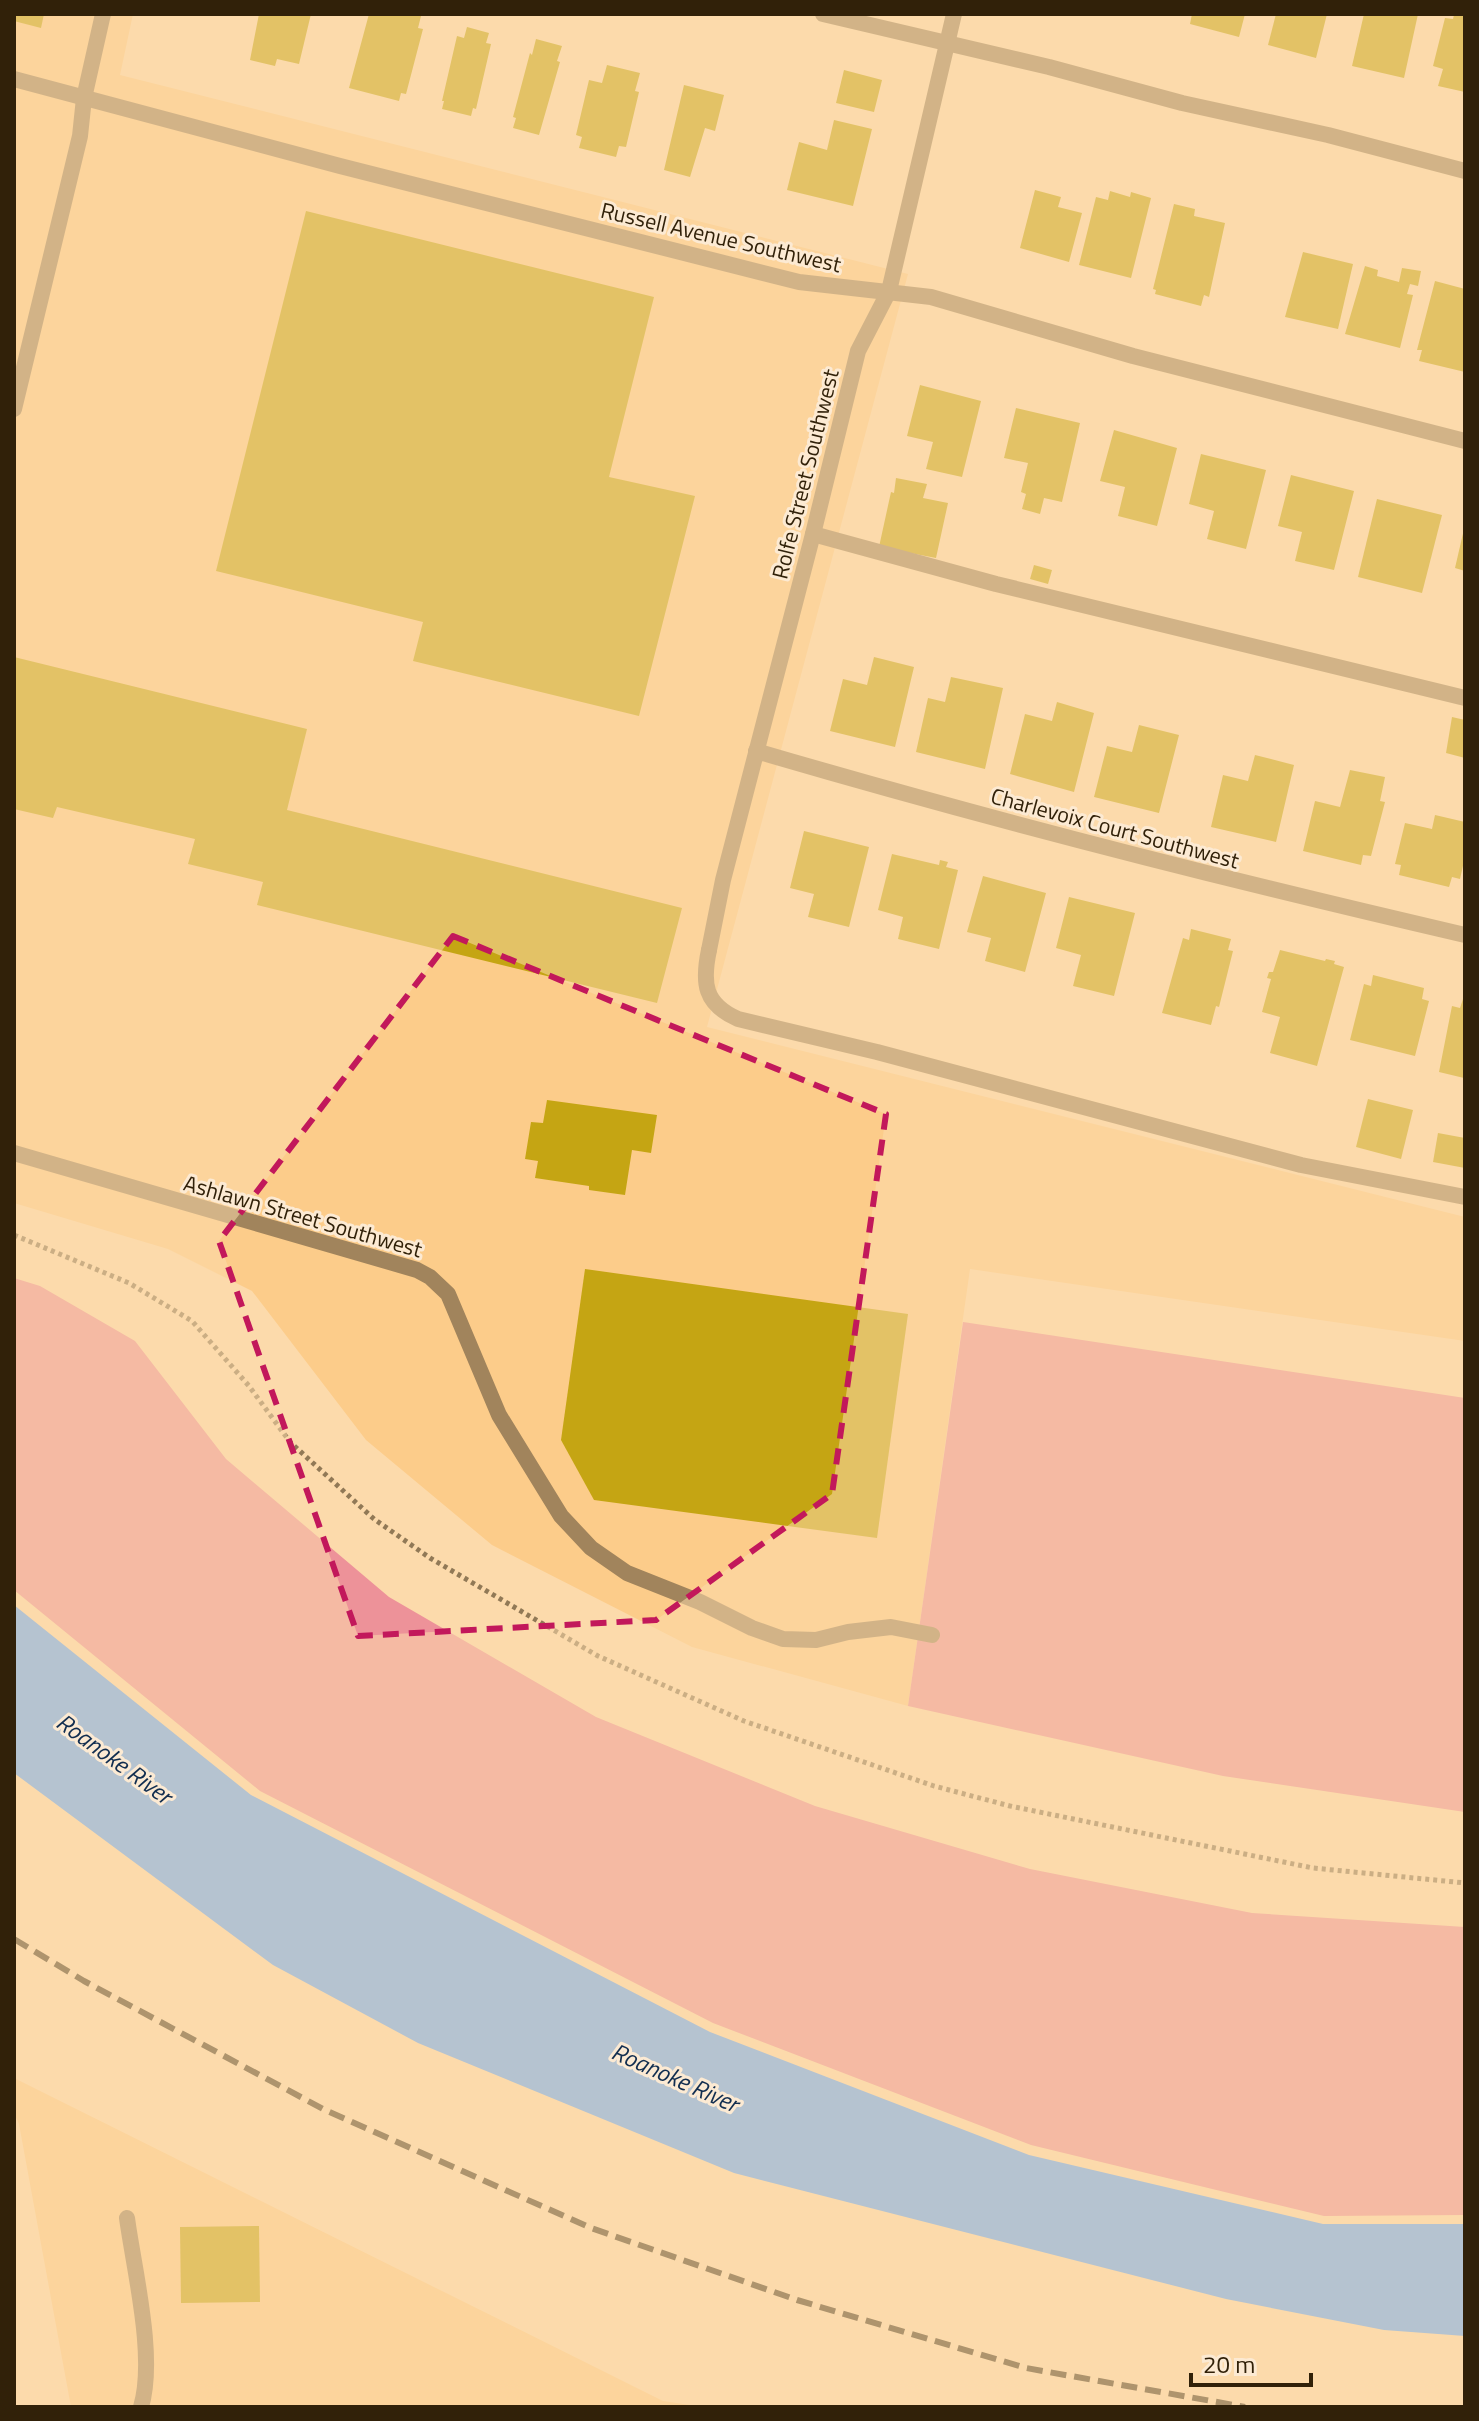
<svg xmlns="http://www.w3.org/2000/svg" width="1479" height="2421" font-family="'Titillium Web',sans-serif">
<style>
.built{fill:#fccc8a}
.green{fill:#ed9299}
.water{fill:#60a6fd}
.building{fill:#c5a513}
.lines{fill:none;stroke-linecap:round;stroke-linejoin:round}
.path{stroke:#917956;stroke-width:5;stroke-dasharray:4 4;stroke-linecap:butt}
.lane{stroke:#a1845c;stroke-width:16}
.street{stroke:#a1845c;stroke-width:16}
.rail{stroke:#513e22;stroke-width:6;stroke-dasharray:16 8;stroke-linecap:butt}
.marked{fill:none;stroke:#c2185b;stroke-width:6;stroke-dasharray:16 10;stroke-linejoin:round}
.labels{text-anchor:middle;stroke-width:6;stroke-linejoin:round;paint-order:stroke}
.street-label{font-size:22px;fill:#312109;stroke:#fcead3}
.water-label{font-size:24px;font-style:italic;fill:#122e50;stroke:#fcead3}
</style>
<rect width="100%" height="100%" fill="#fcdaab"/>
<g class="built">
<polygon points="14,14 133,14 120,75 908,274 707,1027 1465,1217 1465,1341 970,1269 908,1706 692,1647 492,1545 366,1440 252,1291 168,1249 14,1203"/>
<polygon points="14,2078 663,2401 703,2407 71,2407 19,2124 14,2113"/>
</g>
<g class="green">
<polygon points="14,1278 40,1286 135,1341 226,1459 389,1597 596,1717 815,1806 1030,1869 1252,1913 1465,1927 1465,2215 1324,2216 1031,2145 713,2023 260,1791 14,1590"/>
<polygon points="963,1322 1465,1398 1465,1812 1223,1776 908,1706"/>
</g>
<polygon class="water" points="14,1605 251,1795 710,2032 1029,2155 1323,2224 1465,2224 1465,2336 1384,2330 1226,2299 734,2173 418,2043 273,1965 14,1773"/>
<g class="building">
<polygon points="14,14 44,14 41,28 14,21"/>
<polygon points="259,14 311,14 299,64 277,59 275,66 250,60"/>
<polygon points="369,14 421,16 418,28 423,29 406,94 401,93 399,101 349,88"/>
<polygon points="1192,14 1245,14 1239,37 1190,24"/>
<polygon points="1276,14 1327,14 1316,58 1268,45"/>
<polygon points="1364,14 1418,14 1404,78 1352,66"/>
<polygon points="1465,14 1465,92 1438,86 1443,69 1433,66 1445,18 1453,19 1454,15"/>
<polygon points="467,27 489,33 486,43 491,44 476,109 473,108 471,116 442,109 444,101 442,101 457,36 464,38"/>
<polygon points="536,39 562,46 557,61 560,62 539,135 513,128 516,118 513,117 530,53 532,55"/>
<polygon points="607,65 640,73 635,91 639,92 626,147 619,146 616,157 579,148 582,137 576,135 589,80 602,83"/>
<polygon points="844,70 882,80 874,112 836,103"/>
<polygon points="684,85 724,95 715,131 705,128 690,177 664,170"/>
<polygon points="834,120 872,129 853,206 787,190 799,142 827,150"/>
<polygon points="1035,190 1061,197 1058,207 1082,213 1069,262 1020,248"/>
<polygon points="1110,191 1130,197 1131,192 1151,198 1131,278 1079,265 1096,197 1108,200"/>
<polygon points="1174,204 1195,209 1194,216 1225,223 1209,297 1204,295 1201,306 1155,294 1156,290 1153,289"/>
<polygon points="306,211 654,297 609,477 695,496 639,716 413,661 423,622 216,571"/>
<polygon points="1303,252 1353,264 1338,329 1285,317"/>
<polygon points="1365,266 1378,270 1377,276 1399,282 1402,268 1421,271 1418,286 1410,284 1407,294 1413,295 1400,348 1345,334"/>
<polygon points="1435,281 1465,289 1465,372 1419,361 1422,350 1417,350"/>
<polygon points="920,385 981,401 962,477 926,469 933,442 907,436"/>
<polygon points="1016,408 1080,423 1062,502 1044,498 1040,514 1022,509 1026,494 1021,492 1028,463 1004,458"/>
<polygon points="1114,430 1177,448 1157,526 1118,516 1125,487 1100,481"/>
<polygon points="1201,454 1266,470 1246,549 1207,539 1214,511 1189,504"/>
<polygon points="1291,475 1354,491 1334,570 1295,561 1302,532 1278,526"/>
<polygon points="896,478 927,484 923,498 948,503 936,558 879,547 891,492 894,493"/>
<polygon points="1377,499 1442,515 1422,593 1358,577"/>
<polygon points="1464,529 1465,529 1465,571 1455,568"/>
<polygon points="1034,565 1052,570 1048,584 1030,579"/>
<polygon points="14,657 307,729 287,810 682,908 657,1003 257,905 263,882 188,864 195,839 57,807 53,818 14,809"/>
<polygon points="874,657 914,667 895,747 830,731 843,679 867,685"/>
<polygon points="951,677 1003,688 985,769 916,752 928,698 945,702"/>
<polygon points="1057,702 1094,713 1074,792 1010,774 1025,714 1052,721"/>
<polygon points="1452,717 1465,720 1465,758 1446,753"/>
<polygon points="1139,725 1179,735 1159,813 1094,797 1107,746 1132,752"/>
<polygon points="1255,755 1294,765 1276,842 1211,827 1223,775 1248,781"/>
<polygon points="1350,770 1385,777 1380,801 1385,802 1371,856 1363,855 1361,865 1303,851 1315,801 1340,807"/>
<polygon points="1435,815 1465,822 1465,857 1460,879 1452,877 1449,887 1399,875 1401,865 1395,864 1405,823 1432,829"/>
<polygon points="804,831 869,847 849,927 808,917 814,894 790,888"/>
<polygon points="892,854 939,865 940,860 948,862 946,867 958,870 939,949 898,939 903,917 878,910"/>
<polygon points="983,876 1046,893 1025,972 985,961 991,938 967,932"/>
<polygon points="1069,897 1135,913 1114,996 1073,986 1081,955 1056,948"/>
<polygon points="1191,929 1231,939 1228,950 1233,951 1219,1007 1216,1006 1211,1025 1162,1013 1183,938 1189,940"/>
<polygon points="1280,950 1325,961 1326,959 1335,961 1334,964 1344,967 1317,1066 1270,1053 1280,1017 1262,1012 1271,979 1267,978 1269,972 1273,972"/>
<polygon points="1373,975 1424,988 1422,999 1429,1001 1415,1056 1350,1040 1364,984 1371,986"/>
<polygon points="1465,993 1465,1076 1464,1078 1439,1072 1452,1006 1460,1008"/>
<polygon points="1368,1099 1413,1110 1401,1159 1356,1147"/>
<polygon points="547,1100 657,1115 651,1153 632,1150 625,1195 589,1190 589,1186 535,1178 538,1161 525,1159 531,1122 543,1123"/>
<polygon points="1438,1133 1465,1138 1465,1168 1433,1162"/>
<polygon points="585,1269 908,1314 877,1538 594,1500 561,1440"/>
<polygon points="259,2226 260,2302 181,2303 180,2227"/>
</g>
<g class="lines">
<polyline class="path" points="14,1235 129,1283 192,1321 249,1386 290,1442 374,1519 430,1558 598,1656 744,1721 934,1786 1010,1806 1313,1868 1465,1883"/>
<g class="lane">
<polyline points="823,14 1049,67 1182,103 1328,135 1465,171"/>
<polyline points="813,534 996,584 1465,698"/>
<path d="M709 950C702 983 704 1004 738 1019L877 1052 1301 1165 1465 1197"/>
<path d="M127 2218C134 2270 156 2357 141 2407"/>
</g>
<g class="street">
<polyline points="14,79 340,166 799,282 931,297 1133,356 1465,441"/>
<polyline points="14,409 80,136 84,98 103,14"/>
<path d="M756 751C991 820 1227 880 1465 935"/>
<polyline points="709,950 723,880 813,534 858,351 889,291 954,14"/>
<polyline points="14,1153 417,1270 430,1277 448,1294 499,1415 561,1516 591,1548 627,1573 700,1602 752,1628 783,1639 816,1640 848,1632 891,1627 932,1635"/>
</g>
<polyline class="rail" points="14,1939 84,1981 325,2110 591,2228 797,2300 1026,2368 1245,2407"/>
</g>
<path d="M0 0H1479V2421H0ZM453 936 886 1114 832 1494 656 1620 358 1636 219 1241Z" fill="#fcdaab" fill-opacity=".55" fill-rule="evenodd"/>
<path class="marked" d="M453 936 886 1114 832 1494 656 1620 358 1636 219 1241Z"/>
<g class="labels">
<g class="street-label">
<text transform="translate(721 237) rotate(13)" y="8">Russell Avenue Southwest</text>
<text transform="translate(805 474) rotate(-76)" y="8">Rolfe Street Southwest</text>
<text transform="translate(1115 828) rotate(15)" y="8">Charlevoix Court Southwest</text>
<text transform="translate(303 1216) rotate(16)" y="8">Ashlawn Street Southwest</text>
</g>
<g class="water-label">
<text transform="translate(114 1759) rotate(36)" y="8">Roanoke River</text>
<text transform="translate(675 2078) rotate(24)" y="8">Roanoke River</text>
</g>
</g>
<rect width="1479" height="2421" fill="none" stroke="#312109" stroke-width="32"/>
<path d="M1191 2373v12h120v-12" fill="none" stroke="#312109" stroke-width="4"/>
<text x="1203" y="2373" font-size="24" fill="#312109" stroke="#fcead3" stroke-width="6" paint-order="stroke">20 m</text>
</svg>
